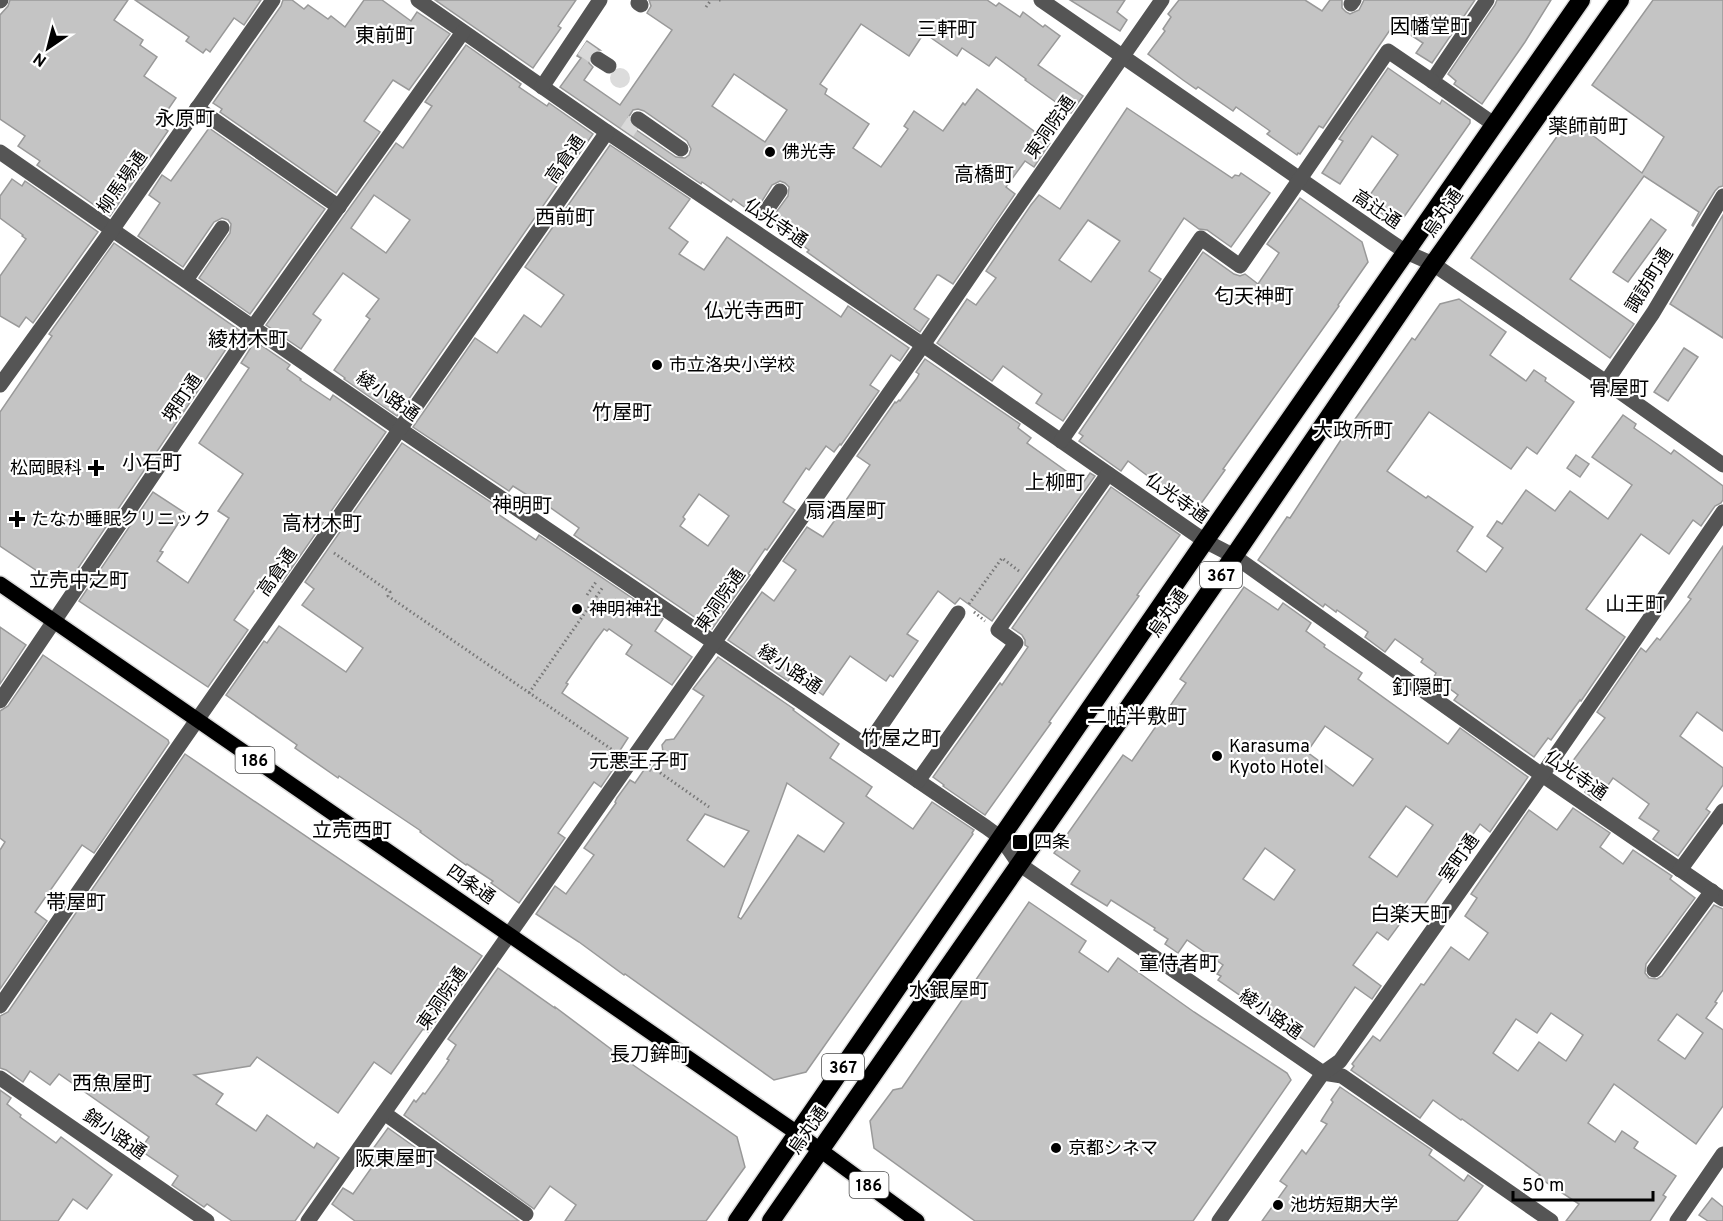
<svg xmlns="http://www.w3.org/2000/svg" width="1723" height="1221" font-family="Overpass,'Noto Sans JP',sans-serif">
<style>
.green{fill:#dcdcdc}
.building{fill:#c4c4c4;stroke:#999;stroke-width:1.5;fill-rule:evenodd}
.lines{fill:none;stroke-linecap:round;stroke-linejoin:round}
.minor-tunnel{stroke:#d9d9d9;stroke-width:15;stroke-dasharray:15 8;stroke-linecap:butt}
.major-casing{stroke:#dbdbdb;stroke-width:18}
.highway-casing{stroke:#dbdbdb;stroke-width:21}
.path{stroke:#777;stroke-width:3;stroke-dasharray:1.5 3;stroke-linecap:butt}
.minor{stroke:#555;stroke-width:15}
.major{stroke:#000;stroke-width:15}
.highway{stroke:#000;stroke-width:18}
.poi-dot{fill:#000;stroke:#fff;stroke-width:2}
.labels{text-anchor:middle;stroke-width:4.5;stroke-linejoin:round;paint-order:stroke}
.shield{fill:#fff;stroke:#4c4c4c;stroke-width:1.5}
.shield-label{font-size:16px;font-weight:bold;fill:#000}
.street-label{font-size:18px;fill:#000;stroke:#fff}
.poi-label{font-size:18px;fill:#000;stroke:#fff;text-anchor:start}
.neighbourhood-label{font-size:20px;fill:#000;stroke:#fff}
</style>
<rect width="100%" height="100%" fill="#fff"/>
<circle class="green" cx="620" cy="78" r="10"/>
<g class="building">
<polygon points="10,0 128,0 114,20 143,40 140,45 157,57 144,76 176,98 158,124 168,131 110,216 37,165 40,161 18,146 25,136 0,119 0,15 8,6"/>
<polygon points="135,0 261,0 244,25 234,18 210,52 206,49 203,53 186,41 189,37"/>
<polygon points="283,0 292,0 304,9 308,5 328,19 331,16 345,27 364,0 382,0 411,21 417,12 450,34 409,90 393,80 364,121 380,132 336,193 220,112 222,109 213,103 281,6"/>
<polygon points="435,0 576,0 558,26 561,28 533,68"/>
<path d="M649 0H987L996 6 999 3 1020 17 1023 12 1043 27 1045 25 1060 36 1038 65 1083 96 1071 113 1025 80 1026 79 996 57 989 66 962 48 957 56 924 33 909 56 861 24 820 84 827 89 825 94 869 124 853 148 881 167 908 129 904 126 914 111 943 131 963 103 965 105 977 89 1050 143 1034 167 1025 161 1006 187 1015 194 953 284 939 275H937L914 309 929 319 920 332 860 290 807 252 809 250 769 222 788 196 789 187 785 183 780 181 772 185 754 214 733 199 731 202 702 182 701 184 560 87 581 58 577 56 587 41 600 50H594L590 54 589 63 593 67 584 80 620 105 672 30 647 13 651 6ZM734 74 787 110 765 142 712 106ZM638 109 644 111 687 141 691 149 689 155 685 158 676 157 632 127 629 123 628 118 633 110Z"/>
<polygon points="1070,0 1125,0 1117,12 1127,20 1120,31"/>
<polygon points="1179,0 1305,0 1322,11 1330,0 1342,0 1342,8 1346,12 1350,14 1359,10 1364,0 1475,0 1432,63 1416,53 1423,43 1394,24 1323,128 1319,126 1300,154 1298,153 1297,155 1267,134 1270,131 1236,107 1233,111 1198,87 1196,89 1183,80 1148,54 1165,31 1163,29 1171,17 1168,14"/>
<polygon points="1497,0 1551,0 1525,42 1482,104 1454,84 1456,81 1448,74 1495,5"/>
<polygon points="1653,0 1723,0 1723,186 1719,187 1715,191 1693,226 1692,225 1699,212 1644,176 1570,279 1634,324 1610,358 1471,258 1570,118 1642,173 1664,137 1592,85"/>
<path d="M466 45 521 84 519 87 547 106 549 103 593 134 397 416 344 379 345 378 334 370 370 319 366 316 379 299 343 273 313 314 321 320 301 349 266 325 396 143 403 148 432 106 425 102ZM374 195 410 220 386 253 351 228Z"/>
<polygon points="1388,68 1440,104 1442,100 1470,120 1470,123 1404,217 1394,209 1388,218 1365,202 1398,155 1372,136 1340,184 1322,173 1343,141 1339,139"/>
<path d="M1127 108 1232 178 1235 175 1239 176 1241 173 1270 193 1231 247 1207 230 1199 229 1184 218 1149 271 1161 279 1063 421 1036 403 1042 394 1003 366 992 381 937 343 967 299 976 305 996 278 986 271 1031 205 1039 195 1060 209ZM1088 220 1120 241 1091 282 1059 260Z"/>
<polygon points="209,128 325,209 250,314 199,278 230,233 231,224 228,220 222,218 214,222 183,267 138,236 160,203 149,195 162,175 171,181"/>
<path d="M610 145 690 199 669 228 688 242 679 254 704 270 727 237 841 317 848 306 909 348 900 361 891 355 870 385 879 391 841 445 840 444 834 452 826 446 809 470 806 468 783 502 795 510 767 550 765 549 748 574 750 575 712 629 574 535 579 528 541 501 540 503 513 486 509 491 413 427 475 338 497 353 524 315 541 327 564 295 525 267ZM699 494 729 516 708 546 680 526 685 519 683 517Z"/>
<polygon points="12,179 22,186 25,181 98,232 33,323 26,317 19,327 0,316 0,276 26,239 22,236 23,235 0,218 0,196"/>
<polygon points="1300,198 1362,242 1368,262 1338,305 1339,306 1223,469 1225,470 1195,512 1128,461 1121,471 1079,441 1083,436 1079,433 1203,252 1234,274 1240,276 1245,274 1258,284 1279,253 1267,244"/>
<polygon points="1723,215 1723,338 1670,304"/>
<polygon points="1651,219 1666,230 1628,282 1613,272"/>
<polygon points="114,243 239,330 64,589 0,546 0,412 52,336 49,334"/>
<polygon points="1459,299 1506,332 1490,355 1526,381 1534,370 1546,378 1545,381 1574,402 1537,454 1527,447 1511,469 1429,412 1387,471 1426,498 1428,496 1473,527 1457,551 1486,572 1503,548 1487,536 1497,521 1502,524 1526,490 1555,511 1570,491 1608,519 1632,485 1592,457 1623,415 1636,424 1634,428 1657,444 1671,454 1674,450 1723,486 1723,500 1721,503 1715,506 1701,526 1693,520 1669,554 1641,534 1586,609 1625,637 1581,701 1580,700 1551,740 1548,738 1534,757 1454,700 1458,695 1434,677 1436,673 1421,662 1423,659 1395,639 1385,652 1365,637 1368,632 1337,610 1336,612 1325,604 1323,607 1258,560 1287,517 1290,518 1346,432 1412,338 1415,340 1440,304"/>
<polygon points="255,341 290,365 287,369 301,379 300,380 330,400 333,395 386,432 282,582 272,575 262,590 257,587 234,620 248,630 208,687 79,601 153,492 185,513 160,551 163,552 157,561 188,583 229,518 218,511 243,474 199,443 249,368 241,363"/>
<polygon points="1684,348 1698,357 1668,401 1654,392"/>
<polygon points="925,359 1020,424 1018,428 1031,438 1027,443 1083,483 1090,473 1095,476 992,621 960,598 955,604 938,591 907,634 918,641 893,677 890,675 886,681 850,656 823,695 793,674 788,681 728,640 762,592 774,601 796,570 783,561 807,527 823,537 842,510 840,509 870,465 857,456 895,402 896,403 899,400 900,401 917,378 919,374 916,372"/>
<polygon points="402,443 498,507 495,512 536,540 539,535 663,619 655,631 692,657 672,685 626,654 632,645 609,629 607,631 604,629 595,641 566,683 568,684 562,693 628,738 617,755 618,756 611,767 614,768 601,787 594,782 558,833 565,838 519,903 491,883 493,881 467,864 466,865 420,832 421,831 339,776 338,778 295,748 297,745 226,695 264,641 267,643 279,626 346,672 363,648 302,605 314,589 305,582"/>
<polygon points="1576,455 1589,464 1580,477 1567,468"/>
<polygon points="1111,487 1180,535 1137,595 1139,596 1049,722 1051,723 985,815 943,786 944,785 933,777 1000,683 1002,685 1028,647 1025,645 1025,640 1022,635 1012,628"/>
<polygon points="1723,546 1723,731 1697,712 1680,736 1723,768 1723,785 1706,809 1710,812 1678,856 1653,839 1659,831 1639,818 1649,804 1613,778 1597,801 1585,792 1589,786 1566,770 1605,718 1597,712 1641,648 1646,652 1657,638 1660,640 1691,599 1688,597"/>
<path d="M1244 587 1278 610 1283 603 1311 623 1306 631 1325 645 1324 647 1362 673 1358 679 1448 744 1460 728 1528 777 1490 832 1480 824 1417 915 1410 910 1388 940 1377 932 1353 965 1381 986 1372 999 1355 987 1314 1047 1218 980 1221 976 1217 974 1223 965 1187 940 1178 953 1165 944 1168 939 1154 930 1155 928 1111 900 1107 906 1071 884 1080 871 1054 853 1123 755 1132 761 1186 683 1180 679ZM1325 726 1373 759 1353 786 1307 752ZM1406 806 1433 825 1397 877 1369 857ZM1265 848 1295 870 1274 900 1243 879Z"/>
<polygon points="0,627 26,645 0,684"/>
<polygon points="43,655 168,740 169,743 94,853 82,845 35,912 47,921 0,989 0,850 5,842 0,838 0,711 8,706"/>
<path d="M718 657 794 709 793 710 839 744 830 758 872 787 866 796 913 829 932 802 974 830 972 833 973 834 806 1072 774 1080 625 974 624 975 579 942 536 914 555 886 566 894 594 855 584 848 616 803 615 802 617 798 630 780 635 783 646 767 650 771 663 752 662 745 666 740 674 739 704 696 693 689ZM787 783 844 823 824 852 798 835 741 919 738 917ZM705 814 749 831 724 867 687 840Z"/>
<polygon points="185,754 482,956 428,1032 423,1029 391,1074 374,1062 338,1113 257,1057 250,1066 194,1075 223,1094 216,1104 256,1131 267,1115 314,1148 317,1143 339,1158 295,1221 232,1221 207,1204 204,1207 172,1185 178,1176 140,1150 149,1137 59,1074 50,1085 30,1071 23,1082 6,1070 0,1068 0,1016 8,1012"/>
<path d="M1573 808 1610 833 1600 847 1623 864 1633 850 1672 876 1670 879 1695 898 1646 964 1645 973 1649 978 1657 979 1662 976 1714 905 1723 909V990L1715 1002 1717 1003 1706 1018 1723 1030V1106L1696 1144 1614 1084 1588 1123 1615 1142 1622 1131 1638 1142 1634 1148 1676 1176 1663 1195 1666 1197 1650 1221H1566L1579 1204 1538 1177 1540 1175 1462 1119 1461 1120 1433 1100 1420 1118 1351 1070 1354 1066 1352 1064 1373 1036 1380 1041 1421 984 1424 985 1451 947 1469 960 1488 933 1465 916 1477 898 1471 894 1529 810 1557 830ZM1551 1013 1583 1035 1566 1061 1539 1042 1518 1071 1493 1053 1516 1019 1537 1033ZM1677 1014 1703 1033 1685 1059 1658 1040Z"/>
<polygon points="1029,902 1086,941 1079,952 1108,972 1118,958 1194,1012 1287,1073 1291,1080 1193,1221 975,1221 874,1148 870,1121 893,1090 902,1088"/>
<polygon points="498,968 555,1008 555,1007 623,1058 737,1137 745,1167 706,1221 565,1221 576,1205 550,1186 534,1209 404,1115 414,1100 416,1102 423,1093 425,1094 445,1066 449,1060 447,1059 456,1045 448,1039"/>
<polygon points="1340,1087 1432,1150 1429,1155 1464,1181 1468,1175 1483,1186 1457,1221 1262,1221 1287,1186 1280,1181 1302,1150 1306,1154 1327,1124 1321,1121 1333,1102 1331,1100"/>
<polygon points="0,1090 11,1098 7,1104 21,1115 20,1117 56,1143 61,1137 112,1175 87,1209 73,1199 58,1221 0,1221"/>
<polygon points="388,1128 519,1221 355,1221 332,1204 343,1188 353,1194 372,1167 364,1161"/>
<polygon points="1712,1198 1723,1207 1723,1221 1708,1221 1699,1215"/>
</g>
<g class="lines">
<g class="minor-tunnel">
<polyline points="582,48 598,59"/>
<polyline points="627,132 635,120"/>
</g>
<defs>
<polyline id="major" points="0,584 797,1133 917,1221"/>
<g id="highway">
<polyline points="737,1221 1205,541 1581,0"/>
<polyline points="771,1221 1234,556 1433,264 1620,0"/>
</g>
</defs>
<use href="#major" class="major-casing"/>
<use href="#highway" class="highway-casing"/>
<g class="path">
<polyline points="719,0 721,0"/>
<polyline points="706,7 711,0"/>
<polyline points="334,553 390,592 388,596 617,753"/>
<polyline points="587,595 596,582"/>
<polyline points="969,604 1002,558 1019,571"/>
<polyline points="974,612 985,621"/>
<polyline points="529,693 603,587"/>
<polyline points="649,765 709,807"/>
</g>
<g class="minor">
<polyline points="418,0 607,132 923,345 1205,541 1234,556 1542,775 1723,899"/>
<polyline points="1041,0 1391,242 1406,252 1433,264 1606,382 1723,465"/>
<polyline points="1487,0 1432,81 1495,125"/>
<polyline points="0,1 1,0"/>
<polyline points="638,3 641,5"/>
<polyline points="1351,4 1354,0"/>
<polyline points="598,59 609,66"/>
<polyline points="542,87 600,0"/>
<polyline points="197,108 339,207"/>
<polyline points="638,119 681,149"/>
<polyline points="0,152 401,430 986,827 1001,838 1019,864 1323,1073 1342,1076 1551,1221"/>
<polyline points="764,214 780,191"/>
<polyline points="186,280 222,228"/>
<polyline points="1606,382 1653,313 1723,196"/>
<polyline points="0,385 112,230 273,0"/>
<polyline points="1061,441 1201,238 1240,266 1388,51 1432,81"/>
<polyline points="0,701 253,327 463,32"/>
<polyline points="867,746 958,613"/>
<polyline points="918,781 1016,643 998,630 1108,474"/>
<polyline points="1680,870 1723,811"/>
<polyline points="1654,970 1712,891"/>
<polyline points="0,1006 181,743 607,132"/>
<polyline points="0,1078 207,1221"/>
<polyline points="384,1113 526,1214"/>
<polyline points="308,1221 923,345 1003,228 1162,0"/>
<polyline points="1219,1221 1323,1073 1340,1061 1542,775 1723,512"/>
<polyline points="1677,1221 1723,1154"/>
</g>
<use href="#major" class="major"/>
<use href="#highway" class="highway"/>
</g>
<g class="poi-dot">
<circle cx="770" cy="152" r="6"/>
<circle cx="657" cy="365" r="6"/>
<path d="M93 459h6v6h6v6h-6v6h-6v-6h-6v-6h6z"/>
<path d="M14 510h6v6h6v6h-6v6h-6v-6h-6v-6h6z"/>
<circle cx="577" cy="609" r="6"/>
<circle cx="1217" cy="756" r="6"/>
<rect x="1012" y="834" width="16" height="16" rx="3"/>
<circle cx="1056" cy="1148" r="6"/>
<circle cx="1278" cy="1205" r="6"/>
</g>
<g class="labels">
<g class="shield">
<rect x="1200" y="562" width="42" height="26" rx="4.5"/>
<rect x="235.5" y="747" width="39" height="26" rx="4.5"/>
<rect x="822" y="1054" width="42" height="26" rx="4.5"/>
<rect x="849.5" y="1172" width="39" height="26" rx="4.5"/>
</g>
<g class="shield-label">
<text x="1221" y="581">367</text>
<text x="255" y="766">186</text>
<text x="843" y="1073">367</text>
<text x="869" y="1191">186</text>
</g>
<g class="street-label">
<text transform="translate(1050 127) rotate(-55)" y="6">東洞院通</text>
<text transform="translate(565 159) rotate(-55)" y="6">高倉通</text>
<text transform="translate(122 182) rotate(-55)" y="6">柳馬場通</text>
<text transform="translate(1377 209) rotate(34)" y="6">高辻通</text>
<text transform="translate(1443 213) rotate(-55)" y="6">烏丸通</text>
<text transform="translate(776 223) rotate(34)" y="6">仏光寺通</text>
<text transform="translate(1649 280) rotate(-58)" y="6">諏訪町通</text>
<text transform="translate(388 396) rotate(35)" y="6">綾小路通</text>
<text transform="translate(182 398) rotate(-56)" y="6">堺町通</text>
<text transform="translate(1177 498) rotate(35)" y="6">仏光寺通</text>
<text transform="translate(277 572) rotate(-55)" y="6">高倉通</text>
<text transform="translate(720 600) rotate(-55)" y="6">東洞院通</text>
<text transform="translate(1168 613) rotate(-55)" y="6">烏丸通</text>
<text transform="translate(790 669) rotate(34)" y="6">綾小路通</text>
<text transform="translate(1576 775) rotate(35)" y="6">仏光寺通</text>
<text transform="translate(1459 858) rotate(-55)" y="6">室町通</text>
<text transform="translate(471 884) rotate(35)" y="6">四条通</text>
<text transform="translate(442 998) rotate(-55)" y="6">東洞院通</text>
<text transform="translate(1271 1014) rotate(35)" y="6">綾小路通</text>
<text transform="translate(808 1130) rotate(-55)" y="6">烏丸通</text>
<text transform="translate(115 1134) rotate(35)" y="6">錦小路通</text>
</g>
<g class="poi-label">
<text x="782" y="158">佛光寺</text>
<text x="669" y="371">市立洛央小学校</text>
<text x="82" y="474" text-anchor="end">松岡眼科</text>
<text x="31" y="525">たなか睡眠クリニック</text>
<text x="589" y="615">神明神社</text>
<text x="1229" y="752">Karasuma<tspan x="1229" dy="21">Kyoto Hotel</tspan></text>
<text x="1034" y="848">四条</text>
<text x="1068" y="1154">京都シネマ</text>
<text x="1290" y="1211">池坊短期大学</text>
</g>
<g class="neighbourhood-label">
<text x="1430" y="33">因幡堂町</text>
<text x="947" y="36">三軒町</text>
<text x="385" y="42">東前町</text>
<text x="185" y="125">永原町</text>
<text x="1588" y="133">薬師前町</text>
<text x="984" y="181">高橋町</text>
<text x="565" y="224">西前町</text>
<text x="1254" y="303">匂天神町</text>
<text x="754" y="317">仏光寺西町</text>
<text x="248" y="346">綾材木町</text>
<text x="1619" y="395">骨屋町</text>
<text x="622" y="419">竹屋町</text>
<text x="1353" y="437">大政所町</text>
<text x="152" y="469">小石町</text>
<text x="1055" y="489">上柳町</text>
<text x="522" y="512">神明町</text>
<text x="846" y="517">扇酒屋町</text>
<text x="322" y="530">高材木町</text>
<text x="79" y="587">立売中之町</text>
<text x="1635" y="611">山王町</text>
<text x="1422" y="694">釘隠町</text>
<text x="1137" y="723">二帖半敷町</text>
<text x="901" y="745">竹屋之町</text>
<text x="639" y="768">元悪王子町</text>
<text x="352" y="837">立売西町</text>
<text x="76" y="909">帯屋町</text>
<text x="1410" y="921">白楽天町</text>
<text x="1179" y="970">童侍者町</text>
<text x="949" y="997">水銀屋町</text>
<text x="650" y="1061">長刀鉾町</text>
<text x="112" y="1090">西魚屋町</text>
<text x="395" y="1165">阪東屋町</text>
</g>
</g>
<g transform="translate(48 48) rotate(215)" stroke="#ffffff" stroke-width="4.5" paint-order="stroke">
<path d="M0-4.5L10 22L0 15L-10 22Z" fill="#000000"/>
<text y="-9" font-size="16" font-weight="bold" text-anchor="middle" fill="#000000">N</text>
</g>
<path d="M1513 1191v9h140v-9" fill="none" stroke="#000000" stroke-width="3"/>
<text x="1522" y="1191" font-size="18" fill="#000000" stroke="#ffffff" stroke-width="4.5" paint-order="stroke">50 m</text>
</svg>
